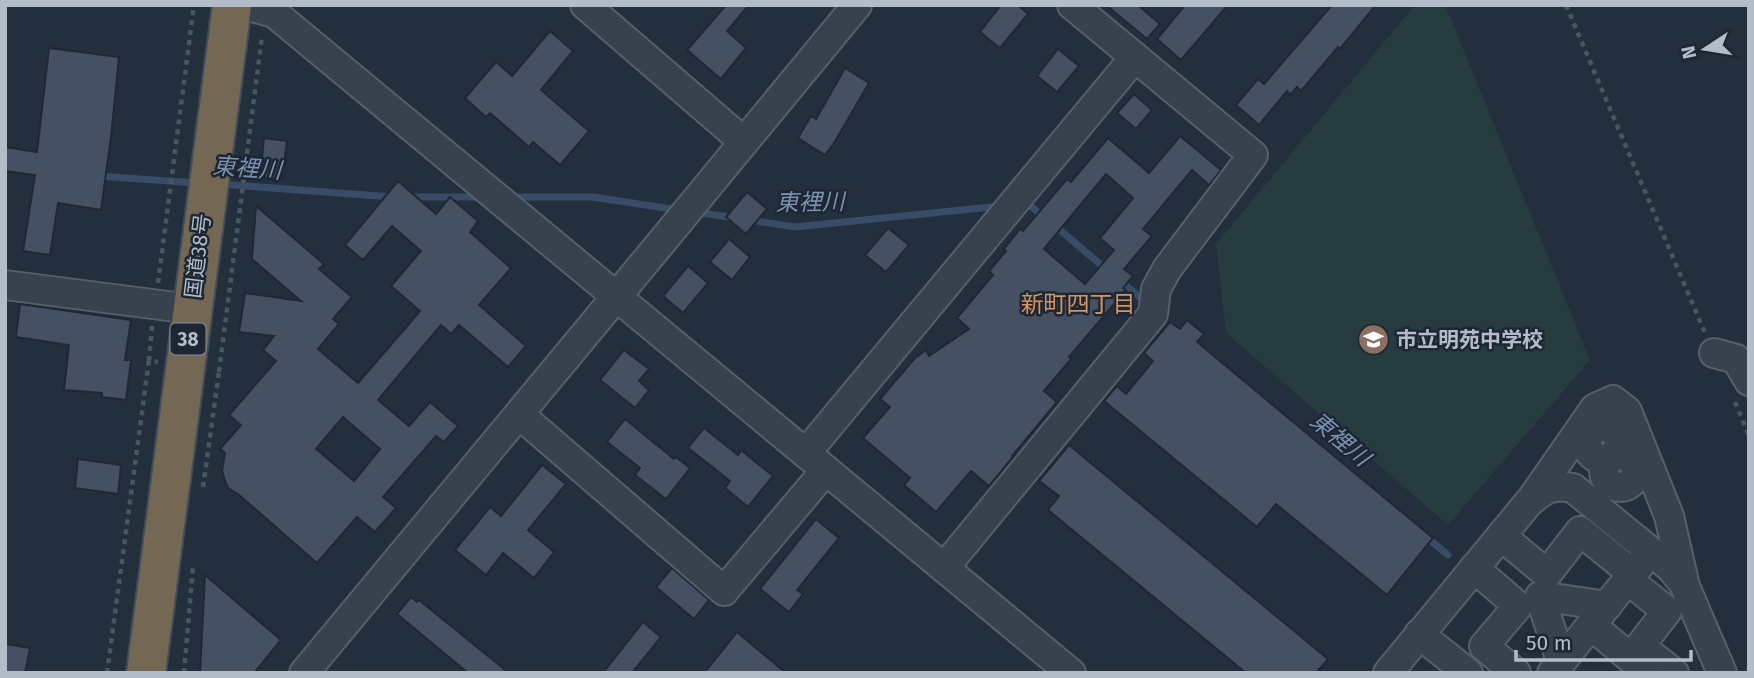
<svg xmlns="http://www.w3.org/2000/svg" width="1754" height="678" font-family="'Fira Sans','Noto Sans JP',sans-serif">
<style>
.green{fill:#263c3f}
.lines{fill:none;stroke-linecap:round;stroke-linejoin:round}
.stream{stroke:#394c67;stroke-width:7}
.building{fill:#455162;stroke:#1f2835;stroke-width:2;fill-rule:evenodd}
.minor-casing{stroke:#565f6c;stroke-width:32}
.highway-casing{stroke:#434c59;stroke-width:42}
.path{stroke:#44595c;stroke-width:4.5;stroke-dasharray:5 5;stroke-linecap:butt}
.minor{stroke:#38414e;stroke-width:28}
.highway{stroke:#746855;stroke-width:38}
.labels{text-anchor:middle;stroke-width:5;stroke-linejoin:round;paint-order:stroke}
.shield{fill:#1d2633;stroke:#878f9c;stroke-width:2}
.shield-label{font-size:19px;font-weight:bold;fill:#b4bcc9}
.street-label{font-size:21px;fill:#b4bcc9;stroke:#1d2633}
.poi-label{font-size:21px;font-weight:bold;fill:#b4bcc9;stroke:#1d2633;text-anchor:start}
.water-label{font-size:23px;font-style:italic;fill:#7c92b1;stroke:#1d2633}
.neighbourhood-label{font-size:23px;fill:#d59563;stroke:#1d2633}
</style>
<rect width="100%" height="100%" fill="#242f3e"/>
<polygon class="green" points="1415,5 1445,5 1590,360 1448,525 1226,333 1216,244"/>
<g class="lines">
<g class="stream">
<polyline points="97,176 197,183"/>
<polyline points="219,184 392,197"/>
<polyline points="408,197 483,197"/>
<polyline points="509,197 593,197 678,210"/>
<polyline points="1024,203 1027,203 1045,218"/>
<polyline points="697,212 734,218"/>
<polyline points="749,220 795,227 1001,206"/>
<polyline points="1054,225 1107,270"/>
<polyline points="1118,279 1147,303"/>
<polyline points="1424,535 1448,555"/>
</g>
</g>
<g class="building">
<polygon points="726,5 749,5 727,31 746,48 721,79 687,50"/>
<polygon points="1001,5 1018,5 1028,14 1000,48 980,32"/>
<polygon points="1106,5 1138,5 1160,24 1147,39"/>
<polygon points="1185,5 1228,5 1181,60 1157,39"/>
<polygon points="1332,5 1376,5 1340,49 1338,47 1301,91 1297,87 1290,95 1287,91 1259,125 1236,105 1258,79 1264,84"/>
<polygon points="550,31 573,51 541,90 589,131 560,165 533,142 529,147 490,113 486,117 465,98 496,62 512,76"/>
<polygon points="49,48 119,57 111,137 101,210 58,203 50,255 23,251 35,175 5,171 5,147 37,152"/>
<polygon points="1058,49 1079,66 1057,92 1037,76"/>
<polygon points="845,68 869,83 834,143 825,155 798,138 811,116 816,119"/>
<polygon points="1134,94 1152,110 1136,129 1117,113"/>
<path d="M1180 136 1221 170 1209 185 1192 170 1143 229 1152 236 1124 269 1133 276 1123 288 1126 290 1069 357 1071 359 1044 391 1057 402 1012 456 1013 457 989 486 971 471 936 512 904 485 910 478 863 438 890 407 880 399 915 358 926 350 929 356 969 329 957 318 993 275 989 271 1006 251 1004 249 1020 229 1023 231 1067 179 1071 182 1108 138 1149 173ZM1106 174 1133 198 1100 238 1114 250 1085 284 1044 249Z"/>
<polygon points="264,138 287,141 282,180 260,177"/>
<path d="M398 181 436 214 450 197 478 221 470 232 511 268 479 305 526 346 508 367 459 325 451 334 441 325 378 400 409 426 430 402 458 426 444 442 436 436 383 497 396 508 375 532 357 517 317 563 238 494 228 488 225 481 222 471 225 453 220 449 241 425 229 415 276 361 263 350 274 336 239 332 245 293 301 301 252 259 256 206 324 264 319 269 352 297 333 319 339 324 318 349 358 383 420 311 391 286 421 251 392 226 363 260 345 245ZM343 417 380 449 354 481 316 449Z"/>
<polygon points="747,192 767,209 746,234 726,217"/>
<polygon points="888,228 909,245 886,272 865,255"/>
<polygon points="729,239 750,257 732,280 710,262"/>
<polygon points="688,266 708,283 683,313 663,296"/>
<polygon points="20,304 131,320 125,360 131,360 126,400 102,397 102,393 64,390 69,345 16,337"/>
<polygon points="1187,320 1204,334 1197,342 1433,538 1387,595 1276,504 1257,527 1104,401 1117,386 1126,394 1153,361 1144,353 1170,322 1180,329"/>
<polygon points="624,350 649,369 639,381 649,390 635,408 600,380"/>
<polygon points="625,419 674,459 676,457 690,468 666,499 635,475 640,468 607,442"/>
<polygon points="704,428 738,455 741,450 773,476 748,507 725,488 730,481 688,448"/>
<polygon points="1069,445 1328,659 1316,673 1246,673 1048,510 1059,496 1039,481"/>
<polygon points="78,459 121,465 118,494 75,488"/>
<polygon points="542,465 566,484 528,530 554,552 534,578 503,553 486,575 455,550 490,507 501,516"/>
<polygon points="816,519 839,538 797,590 803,594 789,612 760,589"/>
<polygon points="672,568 709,600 694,619 656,587"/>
<polygon points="205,575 281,640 254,673 200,673"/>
<polygon points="411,597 417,602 419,600 509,673 468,673 397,614"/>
<polygon points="643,622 661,637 632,673 603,673"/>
<polygon points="737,632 786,673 704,673"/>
<polygon points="5,644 30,648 25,673 5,673"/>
</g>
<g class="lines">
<defs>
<g id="minor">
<polyline points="245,5 274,13 1071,673"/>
<polyline points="585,5 744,142"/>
<polyline points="5,285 191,309"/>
<polyline points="1714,353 1736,359 1749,381"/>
<polyline points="520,415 724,591 826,470"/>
<circle cx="1603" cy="443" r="16"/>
<polyline points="806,453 1135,57"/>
<circle cx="1620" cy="471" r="16"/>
<polyline points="1533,497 1595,408 1613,400 1627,411 1669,516 1684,582"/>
<polyline points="1501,536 1547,574 1580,531 1633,574"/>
<polyline points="944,568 1153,314 1156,289 1167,269 1253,155 1072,5"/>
<polyline points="1474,568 1518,606 1484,646 1516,673"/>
<polyline points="1628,580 1667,611 1640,646 1674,673"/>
<polyline points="1591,625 1648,673"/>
<polyline points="1419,634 1468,673"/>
<polyline points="1561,661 1540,596 1607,606"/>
<path d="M304 673C490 451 673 228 857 5"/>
<path d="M1388 673 1529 502C1545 489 1552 484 1573 488L1671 568 1684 584 1722 673"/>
<polyline points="1552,673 1643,561"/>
</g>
<polyline id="highway" points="146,673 232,5"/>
</defs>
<use href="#minor" class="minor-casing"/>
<use href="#highway" class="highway-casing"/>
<g class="path">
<polyline points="1566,5 1705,333"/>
<polyline points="158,283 194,5"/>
<polyline points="152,326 149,360 158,362"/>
<polyline points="219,372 262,36"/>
<polyline points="1735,402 1749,436"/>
<polyline points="203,487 219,372 215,371"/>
<polyline points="107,673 149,360"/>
<polyline points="184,673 193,566"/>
</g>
<use href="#minor" class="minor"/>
<use href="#highway" class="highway"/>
</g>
<defs>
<symbol id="school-disc" viewBox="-11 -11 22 22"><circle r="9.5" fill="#8d6e63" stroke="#1d2633"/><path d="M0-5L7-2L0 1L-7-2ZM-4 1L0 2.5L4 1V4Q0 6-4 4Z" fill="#fff"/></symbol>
</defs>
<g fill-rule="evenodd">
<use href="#school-disc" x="1356" y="322" width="35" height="35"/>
</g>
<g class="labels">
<rect class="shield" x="170.5" y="323.5" width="35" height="31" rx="5"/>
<g class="shield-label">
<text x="188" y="346">38</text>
</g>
<g class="street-label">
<text transform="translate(198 256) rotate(-83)" y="7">国道38号</text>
</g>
<g class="poi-label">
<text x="1396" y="347">市立明苑中学校</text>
</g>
<g class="water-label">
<text transform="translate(247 168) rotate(4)" y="8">東裡川</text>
<text transform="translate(810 202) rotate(-1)" y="8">東裡川</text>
<text transform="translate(1340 439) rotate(40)" y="8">東裡川</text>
</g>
<g class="neighbourhood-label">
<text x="1078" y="312">新町四丁目</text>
</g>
</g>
<rect width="1754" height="678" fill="none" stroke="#b4bcc9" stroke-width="14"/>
<g transform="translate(1705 49) rotate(258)" stroke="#1d2633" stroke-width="5" paint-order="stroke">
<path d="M0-5L12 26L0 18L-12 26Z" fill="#b4bcc9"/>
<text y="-10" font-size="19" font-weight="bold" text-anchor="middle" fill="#b4bcc9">N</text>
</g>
<path d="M1516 650v10h175v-10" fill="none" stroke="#b4bcc9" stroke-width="3.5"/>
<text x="1526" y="650" font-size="21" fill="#b4bcc9" stroke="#1d2633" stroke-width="5" paint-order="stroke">50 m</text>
</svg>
